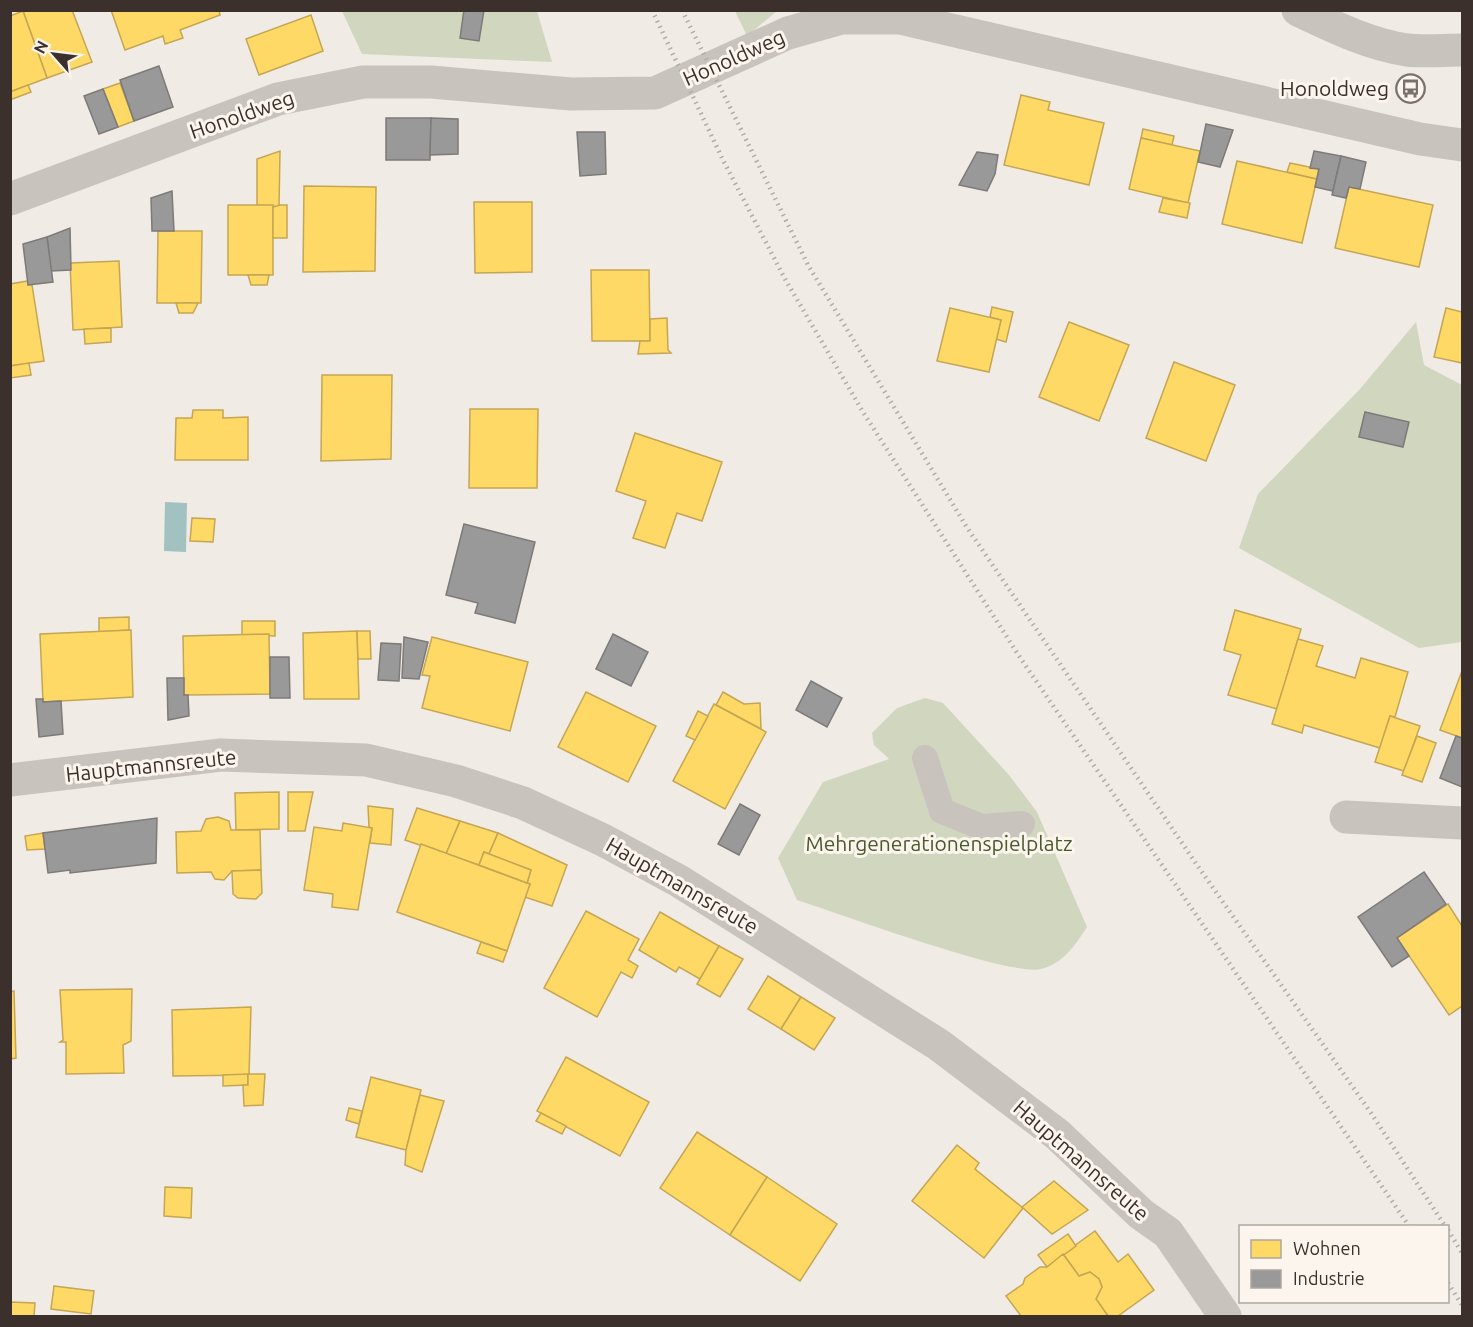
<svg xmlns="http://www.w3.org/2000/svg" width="1473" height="1327" font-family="Ubuntu,sans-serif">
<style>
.green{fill:#d1d6bf}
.water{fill:#a1c2c1}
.homes{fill:#ffd966;stroke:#c4a654;stroke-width:1.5}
.industry{fill:#999;stroke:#7d7a78;stroke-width:1.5}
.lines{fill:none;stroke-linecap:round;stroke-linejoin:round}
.pedestrian{stroke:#c9c3be;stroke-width:26}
.minor{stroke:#c9c3be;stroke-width:33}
.tertiary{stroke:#c9c3be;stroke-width:33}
.rail{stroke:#b1aca8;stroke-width:4.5;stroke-dasharray:1.5 4.5;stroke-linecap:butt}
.labels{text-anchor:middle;stroke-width:6;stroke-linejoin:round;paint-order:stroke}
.street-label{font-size:21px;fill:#3b302b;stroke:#fbf5ee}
.poi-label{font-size:21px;fill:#3b302b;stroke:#fbf5ee;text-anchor:end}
.park-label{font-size:21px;fill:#4a5a2e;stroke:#fbf5ee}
</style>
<rect width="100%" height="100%" fill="#f0ebe5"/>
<g class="green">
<polygon points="342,11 537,11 552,62 362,54"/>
<polygon points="735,11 777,11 747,36"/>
<polygon points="1416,322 1424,365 1462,385 1462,642 1419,648 1239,548 1258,494 1360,389"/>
<path d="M925 698 943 703 1009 775 1037 812 1087 927C1075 945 1063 964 1041 969 1010 977 838 913 797 900L778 858 823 782 889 759 874 745 872 733 897 708Z"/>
</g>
<polygon class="water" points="165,502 187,503 186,552 164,551"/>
<g class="homes">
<polygon points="72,10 92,62 47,78 23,11"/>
<polygon points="111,10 219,10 220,15 180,30 183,38 165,44 163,36 125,50"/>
<polygon points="23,11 47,78 10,92 10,16"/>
<polygon points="311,15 323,51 259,75 246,39"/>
<polygon points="120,83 134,121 118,127 103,89"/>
<polygon points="28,85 31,92 10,100 10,92"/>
<polygon points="1021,95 1050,102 1048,110 1104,123 1089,185 1004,165"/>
<polygon points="1143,129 1174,136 1172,145 1141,138"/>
<polygon points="1141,138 1200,151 1188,203 1129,189"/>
<polygon points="280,151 279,207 257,205 257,159"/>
<polygon points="1237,161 1317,179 1302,243 1222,224"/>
<polygon points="1290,163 1319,169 1317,179 1287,172"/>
<polygon points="304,186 376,187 375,271 303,272"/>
<polygon points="1349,187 1433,205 1419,267 1335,248"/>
<polygon points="1163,198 1190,203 1187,218 1159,212"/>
<polygon points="474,202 532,202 532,272 475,273"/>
<rect x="228" y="205" width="45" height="70"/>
<polygon points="280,205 287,205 287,238 273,238 273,207"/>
<polygon points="158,231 202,231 201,303 157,303"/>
<polygon points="119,261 122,327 73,330 70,263"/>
<polygon points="591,270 649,270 650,341 592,341"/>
<polygon points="248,275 269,275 267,285 251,285"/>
<polygon points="28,281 28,285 32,285 44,361 10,366 10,284"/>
<polygon points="176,303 198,303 193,313 179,313"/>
<polygon points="992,307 1013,312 1006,342 996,339 1001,320 990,317"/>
<polygon points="950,308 1001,320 989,372 937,361"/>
<polygon points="1446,308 1462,312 1462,363 1434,357"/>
<polygon points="667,318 668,350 671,353 638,354 640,341 650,341 650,319"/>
<polygon points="1069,322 1129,345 1099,421 1039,397"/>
<polygon points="111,328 111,342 85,344 84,329"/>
<polygon points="1174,362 1235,385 1206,461 1146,438"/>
<polygon points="29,363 31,375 10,378 10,366"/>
<polygon points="322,375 392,375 391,459 321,461"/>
<polygon points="470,409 538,409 537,488 469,488"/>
<polygon points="193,410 223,410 223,418 248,417 248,460 175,460 176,418 192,418"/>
<polygon points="635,433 722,462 702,521 677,513 665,548 633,538 646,501 616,491"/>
<polygon points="192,518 215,519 213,542 190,541"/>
<polygon points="1235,610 1301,629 1277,709 1228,695 1241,655 1224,650"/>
<polygon points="129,617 129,630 99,632 99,618"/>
<polygon points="242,621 275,621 275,636 242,635"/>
<polygon points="131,630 133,697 43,702 40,634"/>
<polygon points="357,631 359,699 304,699 303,633"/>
<polygon points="357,631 370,631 371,659 358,659"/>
<polygon points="269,634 270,694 184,695 183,636"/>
<polygon points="432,637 528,662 510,731 422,708 430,676 422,675"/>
<polygon points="1298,639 1323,646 1316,666 1355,678 1361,658 1408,672 1395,717 1390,716 1380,748 1304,725 1302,733 1272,724"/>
<polygon points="1462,671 1462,738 1440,730"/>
<polygon points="586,692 656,726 628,782 558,747"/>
<polygon points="723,692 744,704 760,703 761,729 716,705"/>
<polygon points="714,704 766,732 725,809 673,781"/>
<polygon points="698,711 708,716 695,740 686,736"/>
<polygon points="1390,716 1420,726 1404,771 1375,762"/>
<polygon points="1417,736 1436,743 1422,782 1402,775"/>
<polygon points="279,792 279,829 236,830 235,793"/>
<polygon points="288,792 313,792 305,831 288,831"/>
<polygon points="368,806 393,809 391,845 370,843 372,828 369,827"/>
<polygon points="417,808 460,821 446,854 405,840"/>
<polygon points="218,817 229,821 231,830 260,830 261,870 232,871 224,880 215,879 211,872 177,873 176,832 201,831 206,819"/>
<polygon points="460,821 498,833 489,854 484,852 479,865 446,854"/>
<polygon points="343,823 372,828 358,910 332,907 333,894 304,890 314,827 342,831"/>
<polygon points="43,833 45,849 27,850 25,836"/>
<polygon points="498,833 567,865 552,906 525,897 530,884 527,883 531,870 489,854"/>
<polygon points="421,844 530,884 507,951 397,912"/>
<polygon points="484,852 531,870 527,883 479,865"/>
<polygon points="261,870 262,893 256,899 238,898 233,894 232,871"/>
<polygon points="1448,904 1462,926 1462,1006 1449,1015 1397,938"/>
<polygon points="586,911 639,939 628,960 638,966 632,978 621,972 597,1017 544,988"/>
<polygon points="660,912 719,946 700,979 679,967 676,972 639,950"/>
<polygon points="481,942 507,951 503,962 477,953"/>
<polygon points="719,946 743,959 720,997 697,984"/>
<polygon points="768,976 801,997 781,1029 748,1009"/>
<polygon points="132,989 131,1041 123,1045 124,1073 66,1074 66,1042 60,1042 63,1040 60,990"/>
<polygon points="14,991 16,1058 10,1059 10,992"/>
<polygon points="801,997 835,1018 814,1050 781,1029"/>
<polygon points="251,1007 249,1075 173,1076 172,1010"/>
<polygon points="566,1057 649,1102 620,1156 537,1111"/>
<polygon points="248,1074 248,1085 223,1086 223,1075"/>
<polygon points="248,1074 265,1074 263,1105 244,1106 243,1085 248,1085"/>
<polygon points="371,1077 421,1090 406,1150 356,1137"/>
<polygon points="420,1095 444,1101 422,1172 405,1165 406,1150"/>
<polygon points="349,1108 362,1111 359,1124 346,1120"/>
<polygon points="541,1113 566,1126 562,1134 536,1121"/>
<polygon points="697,1132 767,1177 730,1235 660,1188"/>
<polygon points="957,1145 979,1163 975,1169 1023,1208 984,1258 912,1201"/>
<polygon points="767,1177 837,1224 800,1281 730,1235"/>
<polygon points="1054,1181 1088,1210 1052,1234 1022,1207"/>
<polygon points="165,1187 192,1188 191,1218 164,1216"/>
<polygon points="1095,1231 1118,1262 1128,1254 1154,1290 1118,1316 1108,1316 1096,1299 1102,1287 1099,1279 1090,1272 1079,1276 1063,1254"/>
<polygon points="1068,1234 1076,1246 1047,1267 1038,1255"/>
<polygon points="1063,1254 1079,1276 1090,1272 1099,1279 1102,1287 1096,1299 1108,1316 1021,1316 1006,1296 1023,1284 1025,1278 1040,1267 1047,1267"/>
<polygon points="54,1286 94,1291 91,1314 51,1309"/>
<polygon points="10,1302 35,1303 34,1316 10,1316"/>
</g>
<g class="industry">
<polygon points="464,10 484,10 479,41 460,38"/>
<polygon points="159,66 173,107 134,121 120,80"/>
<polygon points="103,89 118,127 99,134 84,96"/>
<polygon points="386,118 431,118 430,160 386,160"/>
<polygon points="431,118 458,119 458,154 430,155"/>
<polygon points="1206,124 1233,130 1220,167 1198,162"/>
<polygon points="577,132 605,132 606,174 580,176"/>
<polygon points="1314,151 1341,156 1333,191 1315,187 1319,169 1310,168"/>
<polygon points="977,152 998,155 995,174 987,191 959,185"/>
<polygon points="1341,156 1366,162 1360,189 1349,187 1346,198 1332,195"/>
<polygon points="172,191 174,231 152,231 151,198"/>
<polygon points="70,228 71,270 51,271 47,237"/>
<polygon points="47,237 53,282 28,285 23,244"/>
<polygon points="1365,412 1409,422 1403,447 1359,437"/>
<polygon points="464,524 535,542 515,623 475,613 478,603 446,595"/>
<polygon points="613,634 648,652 631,686 596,669"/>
<polygon points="404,637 428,642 419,679 402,678"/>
<polygon points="381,643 401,644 399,681 378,680"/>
<polygon points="270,657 289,657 290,698 270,698"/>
<polygon points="167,678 184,678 184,695 188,695 189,716 168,720"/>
<polygon points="811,681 842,698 827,727 796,710"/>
<polygon points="36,699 43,699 43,702 61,701 63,734 39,737"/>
<polygon points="1456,736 1462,738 1462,787 1440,778"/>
<polygon points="740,804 760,815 739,855 718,844"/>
<polygon points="157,818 156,863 70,873 70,870 48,873 43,833"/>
<polygon points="1424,872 1446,904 1397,938 1409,956 1392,967 1358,917"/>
</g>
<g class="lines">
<polyline class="pedestrian" points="925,758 942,811 982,827 1022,824"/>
<g class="minor">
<polyline points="10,199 278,99 363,82 431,82 571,94 655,93 788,33 841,18 900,18 1420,139 1462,145"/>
<polyline points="10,780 221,755 366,760 456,781 523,803 603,840 679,881 939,1045 1058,1135 1141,1214 1168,1233 1225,1316"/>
<polyline points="1346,817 1462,823"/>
</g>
<path class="tertiary" d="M1298 10C1332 26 1368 44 1407 50 1425 52 1444 50 1462 50"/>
<g class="rail">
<polyline points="652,10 723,160 785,279 863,412 1021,659 1409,1226"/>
<polyline points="682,10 808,265 966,526 1197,865 1371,1113 1445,1226"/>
<polyline points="1448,1230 1462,1253"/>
<polyline points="1448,1283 1462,1305"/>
</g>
</g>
<defs>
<symbol id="bus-ring" viewBox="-11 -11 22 22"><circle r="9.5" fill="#fbf5ee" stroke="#7a716c" stroke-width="1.5"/><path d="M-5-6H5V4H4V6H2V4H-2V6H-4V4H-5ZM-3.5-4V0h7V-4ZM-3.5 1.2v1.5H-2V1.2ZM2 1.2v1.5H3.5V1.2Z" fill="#7a716c"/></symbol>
</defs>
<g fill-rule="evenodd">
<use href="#bus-ring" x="1394" y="72" width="33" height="33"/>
</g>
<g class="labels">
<g class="street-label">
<text transform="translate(734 58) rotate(-24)" y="7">Honoldweg</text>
<text transform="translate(242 115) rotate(-19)" y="7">Honoldweg</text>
<text transform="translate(151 766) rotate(-6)" y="7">Hauptmannsreute</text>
<text transform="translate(682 886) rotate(30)" y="7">Hauptmannsreute</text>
<text transform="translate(1081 1161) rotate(41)" y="7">Hauptmannsreute</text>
</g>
<g class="poi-label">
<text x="1389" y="96">Honoldweg</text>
</g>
<g class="park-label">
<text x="939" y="851">Mehrgenerationenspielplatz</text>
</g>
</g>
<rect width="1473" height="1327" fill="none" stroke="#3b302b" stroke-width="24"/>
<rect x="1239" y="1225" width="210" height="78" fill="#fbf5ee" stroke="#aea6a0" stroke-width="1.5"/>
<rect x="1251" y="1240" width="30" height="18" fill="#ffd966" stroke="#aea6a0" stroke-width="1.5"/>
<text x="1293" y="1255" font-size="18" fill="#3b302b">Wohnen</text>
<rect x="1251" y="1270" width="30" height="18" fill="#999999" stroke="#aea6a0" stroke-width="1.5"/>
<text x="1293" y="1285" font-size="18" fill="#3b302b">Industrie</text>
<g transform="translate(54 54) rotate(298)" stroke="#fbf5ee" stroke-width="4.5" paint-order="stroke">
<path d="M0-4.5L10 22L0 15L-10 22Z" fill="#3b302b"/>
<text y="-9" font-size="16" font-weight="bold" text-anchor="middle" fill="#3b302b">N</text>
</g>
</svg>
